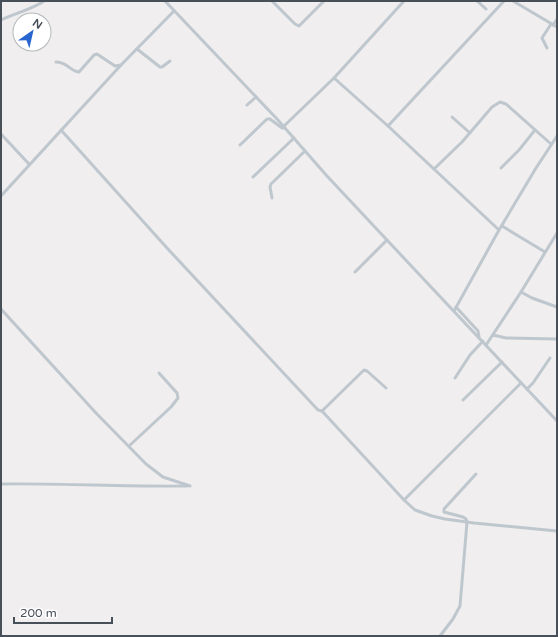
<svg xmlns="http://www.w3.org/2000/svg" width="558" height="637" font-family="'Varela Round',sans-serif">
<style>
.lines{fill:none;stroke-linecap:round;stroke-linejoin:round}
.street{stroke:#bfc7ce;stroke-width:3}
</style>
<rect width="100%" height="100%" fill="#f0eeee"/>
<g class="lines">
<g class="street">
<polyline points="165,1 277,119 327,176 416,271 557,421"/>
<polyline points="272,1 295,24 299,26 324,1"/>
<polyline points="477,1 486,9"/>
<polyline points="513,1 557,27"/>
<path d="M1 20C15 13 31 10 44 1"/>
<polyline points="553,25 557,19"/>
<polyline points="547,48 542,38 551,24"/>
<polyline points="137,49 160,67 162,67 170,61"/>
<path d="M56 62C68 62 69 71 79 72L94 55 97 54 115 66 121 65"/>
<polyline points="334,78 388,126 499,230"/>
<polyline points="247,105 256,97"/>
<polyline points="452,117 470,133"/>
<polyline points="284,126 334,78 404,1"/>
<polyline points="388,126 504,1"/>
<polyline points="61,130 167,248 318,410 322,411 364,370 367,371 386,388"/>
<polyline points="1,134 29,164"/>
<polyline points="240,145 267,119 270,119 282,128 285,128"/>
<polyline points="501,168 519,150 535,130"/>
<polyline points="434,169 462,142 492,107 500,102 506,104 551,144"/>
<polyline points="253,177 294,138"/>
<polyline points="1,196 121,65 174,11"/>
<polyline points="272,198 270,187 271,184 305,151"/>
<polyline points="502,226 545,252"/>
<polyline points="355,272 387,240"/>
<polyline points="521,292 532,298 557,307"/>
<polyline points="456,307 478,331 479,337"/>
<polyline points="1,309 96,413 146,464 163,477 190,486"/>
<polyline points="454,311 499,230 536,168 557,136"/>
<polyline points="493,335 506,338 557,339"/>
<polyline points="486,345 521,292 557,233"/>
<polyline points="455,378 470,355 483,341"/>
<polyline points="527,389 533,383 550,358"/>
<polyline points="463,400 502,362"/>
<polyline points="322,411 404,500 415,510 432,516 445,519 474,523 557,531"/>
<polyline points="129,446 171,407 178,398 177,393 159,373"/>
<path d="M1 484C63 483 125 487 187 486"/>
<polyline points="404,500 521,383"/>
<polyline points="440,636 453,619 460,606 467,522 466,519 463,517 444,512 444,509 476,474"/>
</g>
</g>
<rect width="558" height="637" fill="none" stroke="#474f59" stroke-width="4"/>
<g transform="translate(32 32) rotate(34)"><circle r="19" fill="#ffffff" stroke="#b5b9bd"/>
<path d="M0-3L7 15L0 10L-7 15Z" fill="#2965ce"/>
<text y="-6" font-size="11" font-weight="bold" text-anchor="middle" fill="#474f59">N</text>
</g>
<path d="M14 617v6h98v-6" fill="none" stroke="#474f59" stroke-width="2"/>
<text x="20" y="617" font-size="12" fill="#474f59" stroke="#ffffff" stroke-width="3" paint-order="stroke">200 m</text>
</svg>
